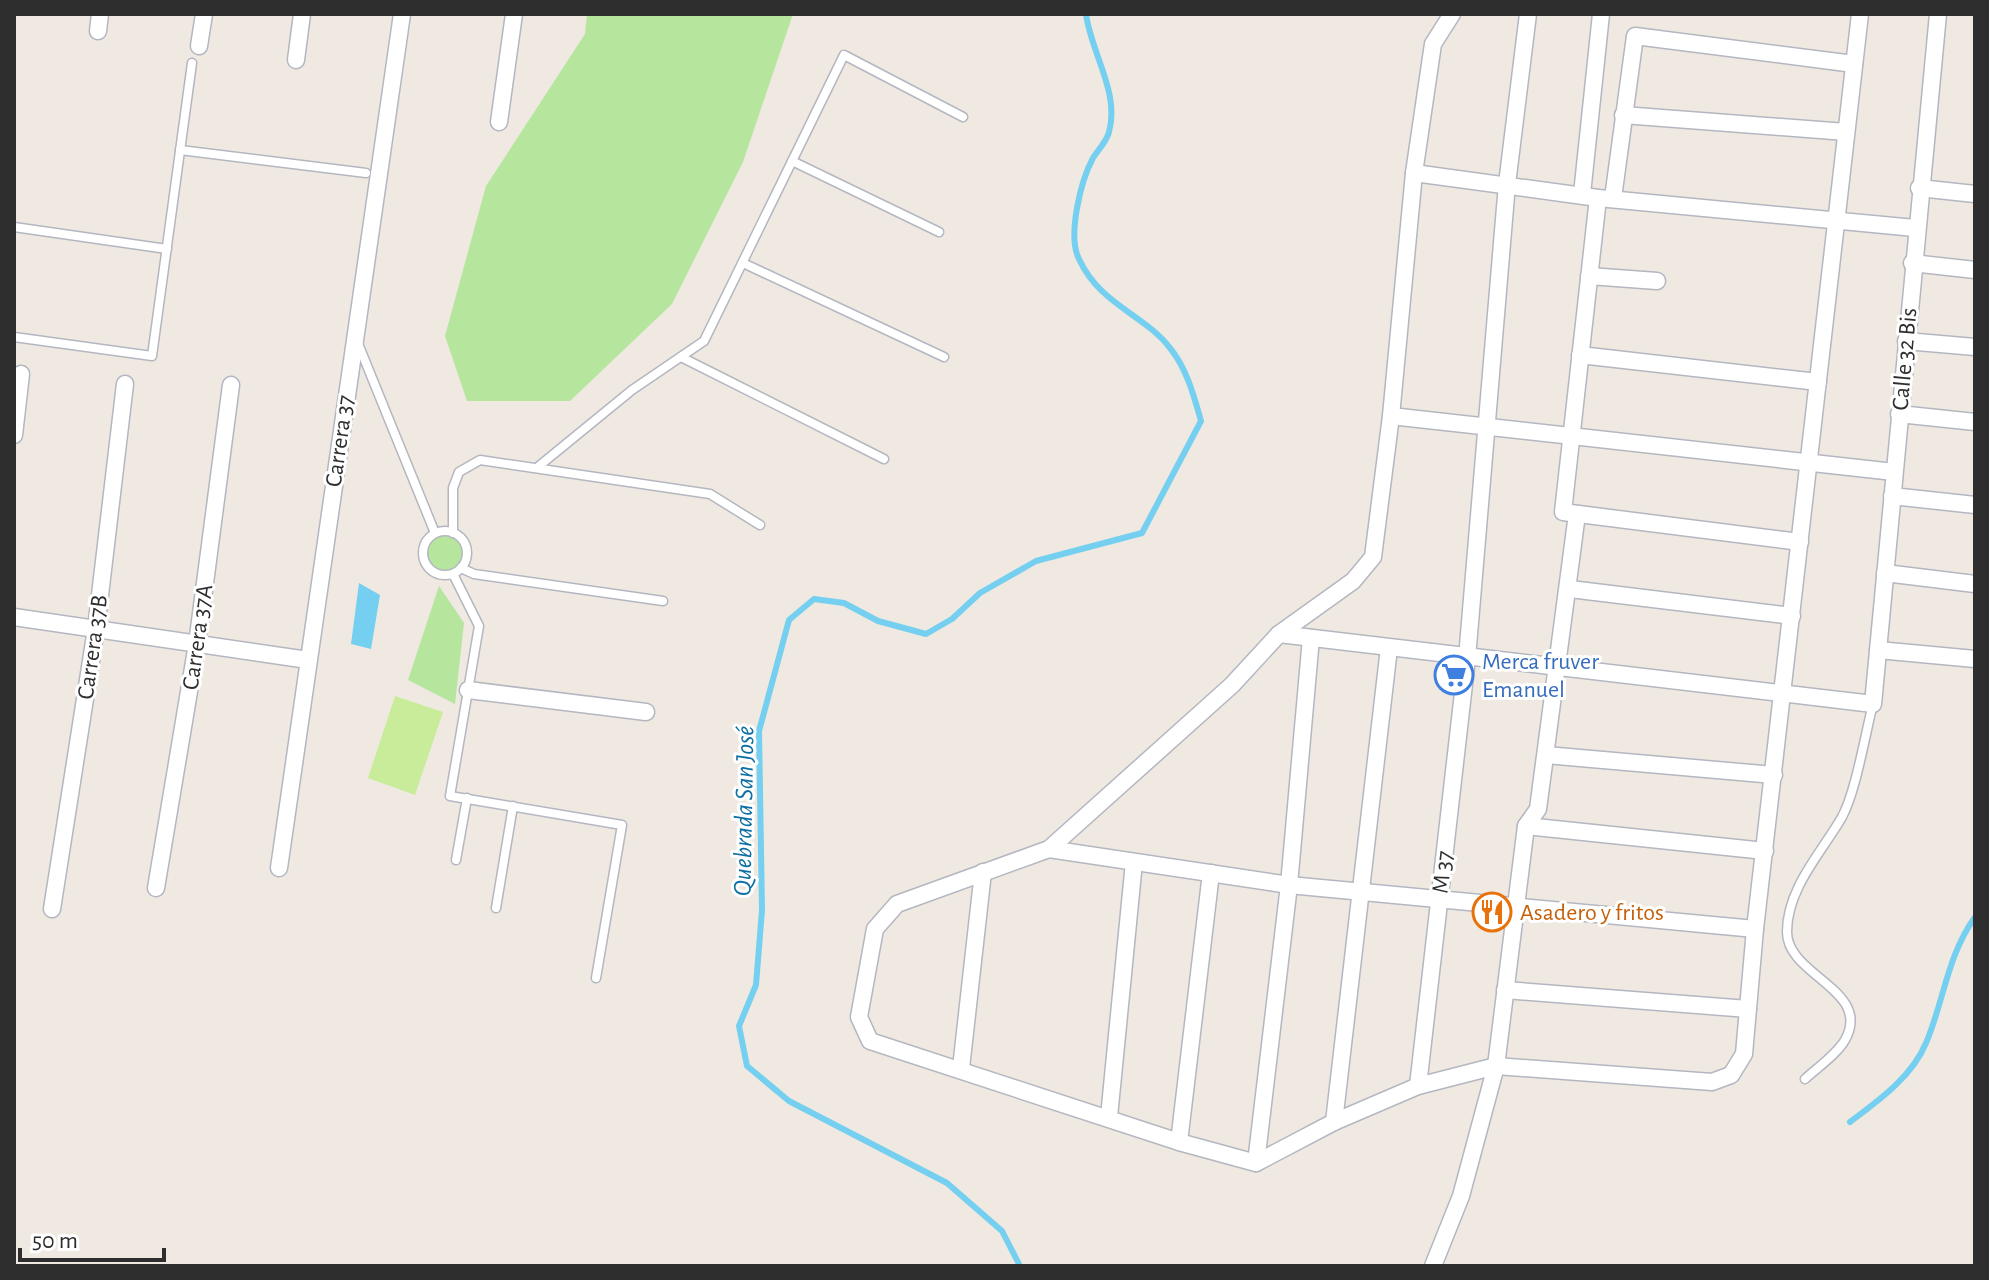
<svg xmlns="http://www.w3.org/2000/svg" width="1989" height="1280" font-family="'Alegreya Sans',sans-serif">
<style>
.green{fill:#b6e59e}
.pitch{fill:#c9ec9a}
.water{fill:#75cff0}
.lines{fill:none;stroke-linecap:round;stroke-linejoin:round}
.stream{stroke:#75cff0;stroke-width:6}
.lane-casing{stroke:#b4b7c1;stroke-width:11}
.street-casing{stroke:#b4b7c1;stroke-width:19}
.lane{stroke:#fff;stroke-width:8}
.street{stroke:#fff;stroke-width:16}
.labels{text-anchor:middle;stroke-width:6;stroke-linejoin:round;paint-order:stroke}
.street-label{font-size:24px;fill:#2e2e2e;stroke:#fff}
.shop-label{font-size:24px;fill:#366cbe;stroke:#fff;text-anchor:start}
.food-label{font-size:24px;fill:#c56008;stroke:#fff;text-anchor:start}
.water-label{font-size:26px;font-style:italic;fill:#0d6fa3;stroke:#fff}
</style>
<rect width="100%" height="100%" fill="#efe9e1"/>
<g class="green">
<polygon points="587,14 793,14 743,162 672,304 570,401 467,401 445,336 486,186 585,34"/>
<circle cx="445" cy="553" r="22"/>
<polygon points="439,586 464,623 455,704 408,680"/>
</g>
<polygon class="pitch" points="395,696 443,712 415,795 368,778"/>
<polygon class="water" points="359,583 380,595 371,649 351,644"/>
<g class="lines">
<g class="stream">
<path d="M1850 1122C1878 1101 1912 1077 1926 1043 1944 1001 1947 956 1975 917"/>
<path d="M1020 1266 1002 1231 947 1183 789 1101 747 1066 739 1026 756 985 762 910 759 731 789 620 814 599 844 603 878 621 926 634 952 619 980 593 1036 561 1142 533 1201 421C1194 396 1187 369 1170 348 1144 314 1100 305 1079 259 1067 236 1081 180 1093 158 1098 150 1107 141 1109 132 1120 92 1091 53 1086 14"/>
</g>
<defs>
<g id="lane">
<polyline points="180,150 366,173"/>
<polyline points="792,161 939,232"/>
<polyline points="14,227 167,249"/>
<polyline points="743,263 944,357"/>
<polyline points="14,337 152,356 192,63"/>
<polyline points="357,341 435,533"/>
<polyline points="681,357 884,459"/>
<polyline points="539,466 632,390 704,341 844,55 963,117"/>
<circle cx="445" cy="553" r="22"/>
<polyline points="453,533 453,488 459,472 480,460 710,494 760,525"/>
<polyline points="461,568 474,574 663,601"/>
<polyline points="453,574 479,626 450,796 622,825 596,978"/>
<polyline points="456,860 467,798"/>
<polyline points="496,908 513,806"/>
<path d="M1805 1079C1817 1068 1837 1054 1845 1040 1873 990 1787 976 1787 932 1787 888 1822 852 1842 817 1856 791 1865 735 1873 704"/>
</g>
<g id="street">
<polyline points="1452,14 1433,44 1414,173 1391,416 1373,557 1353,581 1279,634 1232,685 1049,849 897,904 875,929 859,1017 870,1041 1179,1142 1256,1163 1334,1122 1418,1086 1496,1066 1712,1082 1731,1075 1744,1054 1755,929 1860,14"/>
<polyline points="98,31 100,14"/>
<polyline points="199,46 204,14"/>
<polyline points="296,60 302,14"/>
<polyline points="1623,115 1846,132"/>
<polyline points="499,122 514,14"/>
<polyline points="1414,173 1598,198 1915,228"/>
<polyline points="1919,188 1975,194"/>
<polyline points="1582,194 1601,14"/>
<polyline points="1598,198 1563,512 1800,542"/>
<polyline points="1613,198 1635,36 1854,64"/>
<polyline points="1912,263 1975,270"/>
<polyline points="1589,276 1657,281"/>
<polyline points="1906,341 1975,347"/>
<polyline points="1580,355 1818,382"/>
<polyline points="1899,414 1975,422"/>
<polyline points="1391,416 1894,472"/>
<polyline points="14,435 21,374"/>
<polyline points="1892,496 1975,505"/>
<polyline points="1885,573 1975,584"/>
<polyline points="1570,589 1792,616"/>
<polyline points="14,617 308,660"/>
<polyline points="1279,634 1873,704 1938,14"/>
<polyline points="1878,650 1975,659"/>
<polyline points="468,690 646,712"/>
<polyline points="1546,755 1774,775"/>
<polyline points="1526,826 1765,851"/>
<polyline points="1049,849 1289,885 1755,929"/>
<polyline points="279,868 402,14"/>
<polyline points="156,888 197,644 231,385"/>
<polyline points="52,909 96,629 125,384"/>
<polyline points="1505,990 1748,1009"/>
<polyline points="961,1068 983,872"/>
<polyline points="1418,1086 1467,658 1507,184 1528,14"/>
<polyline points="1109,1117 1134,862"/>
<polyline points="1334,1122 1389,648"/>
<polyline points="1179,1142 1211,873"/>
<polyline points="1256,1163 1289,885 1311,638"/>
<polyline points="1433,1266 1461,1196 1496,1066 1526,826 1538,809 1577,514"/>
</g>
</defs>
<use href="#lane" class="lane-casing"/>
<use href="#street" class="street-casing"/>
<use href="#lane" class="lane"/>
<use href="#street" class="street"/>
</g>
<defs>
<symbol id="supermarket-ring" viewBox="-11 -11 22 22"><circle r="9.5" fill="#fff" stroke="#3f7fe0" stroke-width="1.5"/><path d="M-6-5.5h2.5l.6 2H6L4.5 2H-2.5L-4.4-4H-6ZM-1.5 3.2a1.3 1.3 0 1 0 .1 0ZM3 3.2a1.3 1.3 0 1 0 .1 0Z" fill="#3f7fe0"/></symbol>
<symbol id="restaurant-ring" viewBox="-11 -11 22 22"><circle r="9.5" fill="#fff" stroke="#e8710a" stroke-width="1.5"/><path d="M-5-6h1v4h1v-4h1v4h1v-4h1v5L-1.5 .5V6h-2V.5L-5-1ZM5-6V6H3V1.5H1.5Q1.5-4 5-6Z" fill="#e8710a"/></symbol>
</defs>
<g fill-rule="evenodd">
<use href="#supermarket-ring" x="1432" y="653" width="44" height="44"/>
<use href="#restaurant-ring" x="1470" y="890" width="44" height="44"/>
</g>
<g class="labels">
<g class="street-label">
<text transform="translate(1904 359) rotate(-85)" y="8">Calle 32 Bis</text>
<text transform="translate(339 441) rotate(-82)" y="8">Carrera 37</text>
<text transform="translate(197 637) rotate(-82)" y="8">Carrera 37A</text>
<text transform="translate(92 647) rotate(-82)" y="8">Carrera 37B</text>
<text transform="translate(1442 872) rotate(-83)" y="8">M 37</text>
</g>
<g class="shop-label">
<text x="1482" y="669">Merca fruver<tspan x="1482" dy="28">Emanuel</tspan></text>
</g>
<g class="food-label">
<text x="1520" y="920">Asadero y fritos</text>
</g>
<g class="water-label">
<text transform="translate(743 811) rotate(-89)" y="9">Quebrada San José</text>
</g>
</g>
<rect width="1989" height="1280" fill="none" stroke="#2e2e2e" stroke-width="32"/>
<path d="M20 1248v12h144v-12" fill="none" stroke="#2e2e2e" stroke-width="4"/>
<text x="32" y="1248" font-size="24" fill="#2e2e2e" stroke="#ffffff" stroke-width="6" paint-order="stroke">50 m</text>
</svg>
